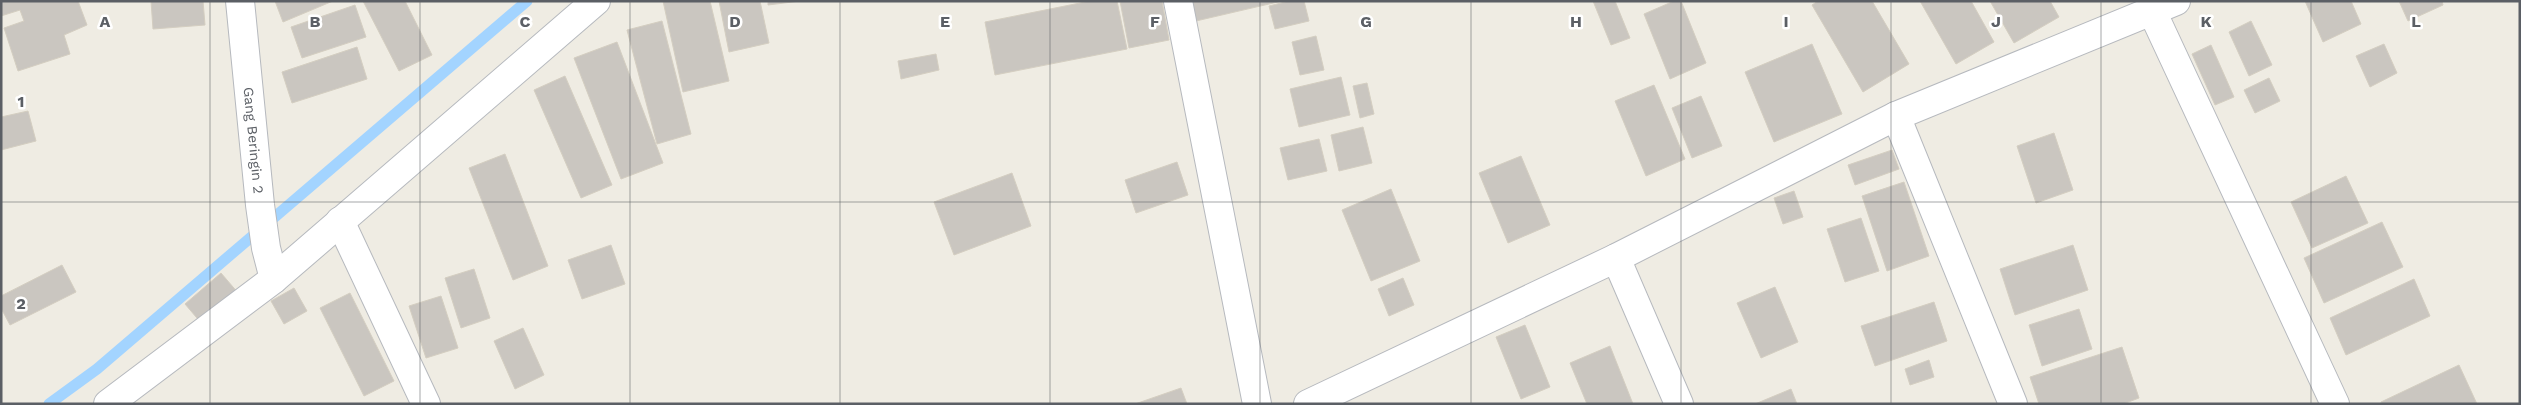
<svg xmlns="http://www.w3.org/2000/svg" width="2521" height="405" font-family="'Work Sans',sans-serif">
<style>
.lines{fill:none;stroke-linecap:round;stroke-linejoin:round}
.stream{stroke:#a3d4ff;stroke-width:11}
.building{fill:#cac6c0;stroke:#d4cec1}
.minor-casing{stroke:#b6b9be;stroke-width:30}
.minor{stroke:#fff;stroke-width:28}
.grid{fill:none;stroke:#5b5f65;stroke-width:1;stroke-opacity:0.55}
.labels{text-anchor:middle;stroke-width:5;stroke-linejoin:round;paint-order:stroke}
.street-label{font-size:14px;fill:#5b5f65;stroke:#fff}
.grid-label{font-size:16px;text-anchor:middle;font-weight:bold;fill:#5b5f65;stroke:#fff;stroke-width:5;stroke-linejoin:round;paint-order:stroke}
</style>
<rect width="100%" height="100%" fill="#efece3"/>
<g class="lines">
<polyline class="stream" points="49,404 97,369 527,1"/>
</g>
<g class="building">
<polygon points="1,1 78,1 87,25 64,35 70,54 18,71 4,28 24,21 20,10 1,16"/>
<polygon points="151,1 203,1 205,25 153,29"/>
<polygon points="275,1 333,1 283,22"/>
<polygon points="363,1 405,1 432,55 399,71"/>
<polygon points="663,1 710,1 729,81 683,92"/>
<polygon points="719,1 760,1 769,43 729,52"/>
<polygon points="768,1 800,1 768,5"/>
<polygon points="1090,1 1117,1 1127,49 995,75 985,22"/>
<polygon points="1120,1 1162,1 1169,40 1129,48"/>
<polygon points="1191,1 1282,1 1196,21"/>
<polygon points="1289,1 1304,1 1309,21 1275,29 1269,6"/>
<polygon points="1593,1 1615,1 1630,38 1611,45"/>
<polygon points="1674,1 1681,1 1706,63 1670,79 1644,14"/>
<polygon points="1818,1 1872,1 1909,64 1863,92 1812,5"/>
<polygon points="1920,1 1971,1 1994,42 1956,64"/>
<polygon points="1990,1 2050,1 2059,17 2014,43"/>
<polygon points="2305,1 2351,1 2361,24 2323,42"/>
<polygon points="2399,1 2442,1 2443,5 2408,21"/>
<polygon points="355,5 366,37 302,58 291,27"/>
<polygon points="662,21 691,134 657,144 627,30"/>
<polygon points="2251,21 2272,65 2249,76 2229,32"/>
<polygon points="1316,36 1324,70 1300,75 1292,42"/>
<polygon points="617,42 663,163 621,179 574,58"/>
<polygon points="1812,44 1842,114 1774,142 1745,72"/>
<polygon points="2384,44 2397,73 2370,87 2356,56"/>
<polygon points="2211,45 2234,97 2215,105 2192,54"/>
<polygon points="357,47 367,79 292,103 282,72"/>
<polygon points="936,54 939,70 901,79 898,61"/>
<polygon points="565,76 612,185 581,198 534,90"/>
<polygon points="1341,77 1350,115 1299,127 1290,89"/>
<polygon points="2269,78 2280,101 2255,113 2244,90"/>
<polygon points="1367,83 1374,114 1360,118 1353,86"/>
<polygon points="1654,85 1685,159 1646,176 1615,101"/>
<polygon points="1701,96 1722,146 1692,158 1672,108"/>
<polygon points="28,111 36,141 1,150 1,117"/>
<polygon points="1363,127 1372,163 1339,171 1331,135"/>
<polygon points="2054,133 2073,190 2036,203 2017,146"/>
<polygon points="1319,139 1327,171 1288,180 1280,148"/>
<polygon points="1892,150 1899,169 1855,185 1848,165"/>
<polygon points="505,154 548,266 513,280 469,168"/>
<polygon points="1521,156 1550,225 1508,243 1479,173"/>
<polygon points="1177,162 1188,195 1136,213 1125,180"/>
<polygon points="1012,173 1031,226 954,255 934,202"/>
<polygon points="2346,176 2368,223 2312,248 2291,202"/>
<polygon points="1904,182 1929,256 1887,271 1862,196"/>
<polygon points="1391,189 1420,261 1371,281 1342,210"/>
<polygon points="1794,191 1803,217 1783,224 1774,198"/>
<polygon points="1861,218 1879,271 1845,282 1827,229"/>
<polygon points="2382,222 2403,267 2324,303 2304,258"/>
<polygon points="611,245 625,284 582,299 568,260"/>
<polygon points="2073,245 2088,290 2015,315 2000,269"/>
<polygon points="62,265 76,292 10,325 1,308 1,296"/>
<polygon points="474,269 490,318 461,328 445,278"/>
<polygon points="221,273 239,294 202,324 185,304"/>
<polygon points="1403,278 1414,305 1389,316 1378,289"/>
<polygon points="2414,279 2430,316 2346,355 2330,318"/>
<polygon points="1775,287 1798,342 1761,358 1737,303"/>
<polygon points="294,288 307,311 284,324 271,301"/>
<polygon points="350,293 394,381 364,396 320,308"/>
<polygon points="441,296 458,348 426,358 409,306"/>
<polygon points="1934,302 1947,341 1875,366 1861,326"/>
<polygon points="2079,309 2092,349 2042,366 2029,325"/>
<polygon points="1525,325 1550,387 1521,399 1496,337"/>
<polygon points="523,328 544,375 515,389 494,341"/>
<polygon points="1610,346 1633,404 1587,404 1570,363"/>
<polygon points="2122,347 2139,398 2123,404 2039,404 2030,377"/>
<polygon points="1929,360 1934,377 1910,385 1905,369"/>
<polygon points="2459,365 2477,404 2381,404 2381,402"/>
<polygon points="1181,388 1187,404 1135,404"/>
<polygon points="1791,389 1797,404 1755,404"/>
</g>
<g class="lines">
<defs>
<g id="minor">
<path id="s1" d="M240 1 260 205 266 248 274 279"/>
<polyline points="1178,1 1257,404"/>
<polyline points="2152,11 2335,404"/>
<polyline points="1896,116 2013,404"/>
<polyline points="340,221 426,404"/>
<polyline points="1616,258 1679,404"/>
<polyline points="108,404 274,279 596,1"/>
<polyline points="1308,404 1616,258 1896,116 2176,1"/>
</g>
</defs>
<use href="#minor" class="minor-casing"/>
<use href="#minor" class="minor"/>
</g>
<path class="grid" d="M210 1V404M420 1V404M630 1V404M840 1V404M1050 1V404M1260 1V404M1471 1V404M1681 1V404M1891 1V404M2101 1V404M2311 1V404M1 202H2520"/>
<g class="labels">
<g class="street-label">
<text dy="5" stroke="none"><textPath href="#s1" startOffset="140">Gang Beringin 2</textPath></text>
</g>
</g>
<g class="grid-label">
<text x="105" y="27">A</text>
<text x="315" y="27">B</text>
<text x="525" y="27">C</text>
<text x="735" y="27">D</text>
<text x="945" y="27">E</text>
<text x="1155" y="27">F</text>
<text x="1366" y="27">G</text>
<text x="1576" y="27">H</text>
<text x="1786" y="27">I</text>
<text x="1996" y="27">J</text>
<text x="2206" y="27">K</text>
<text x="2416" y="27">L</text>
<text x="21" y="107">1</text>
<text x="21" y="309">2</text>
</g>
<rect width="2521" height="405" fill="none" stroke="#5b5f65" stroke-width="5"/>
</svg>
